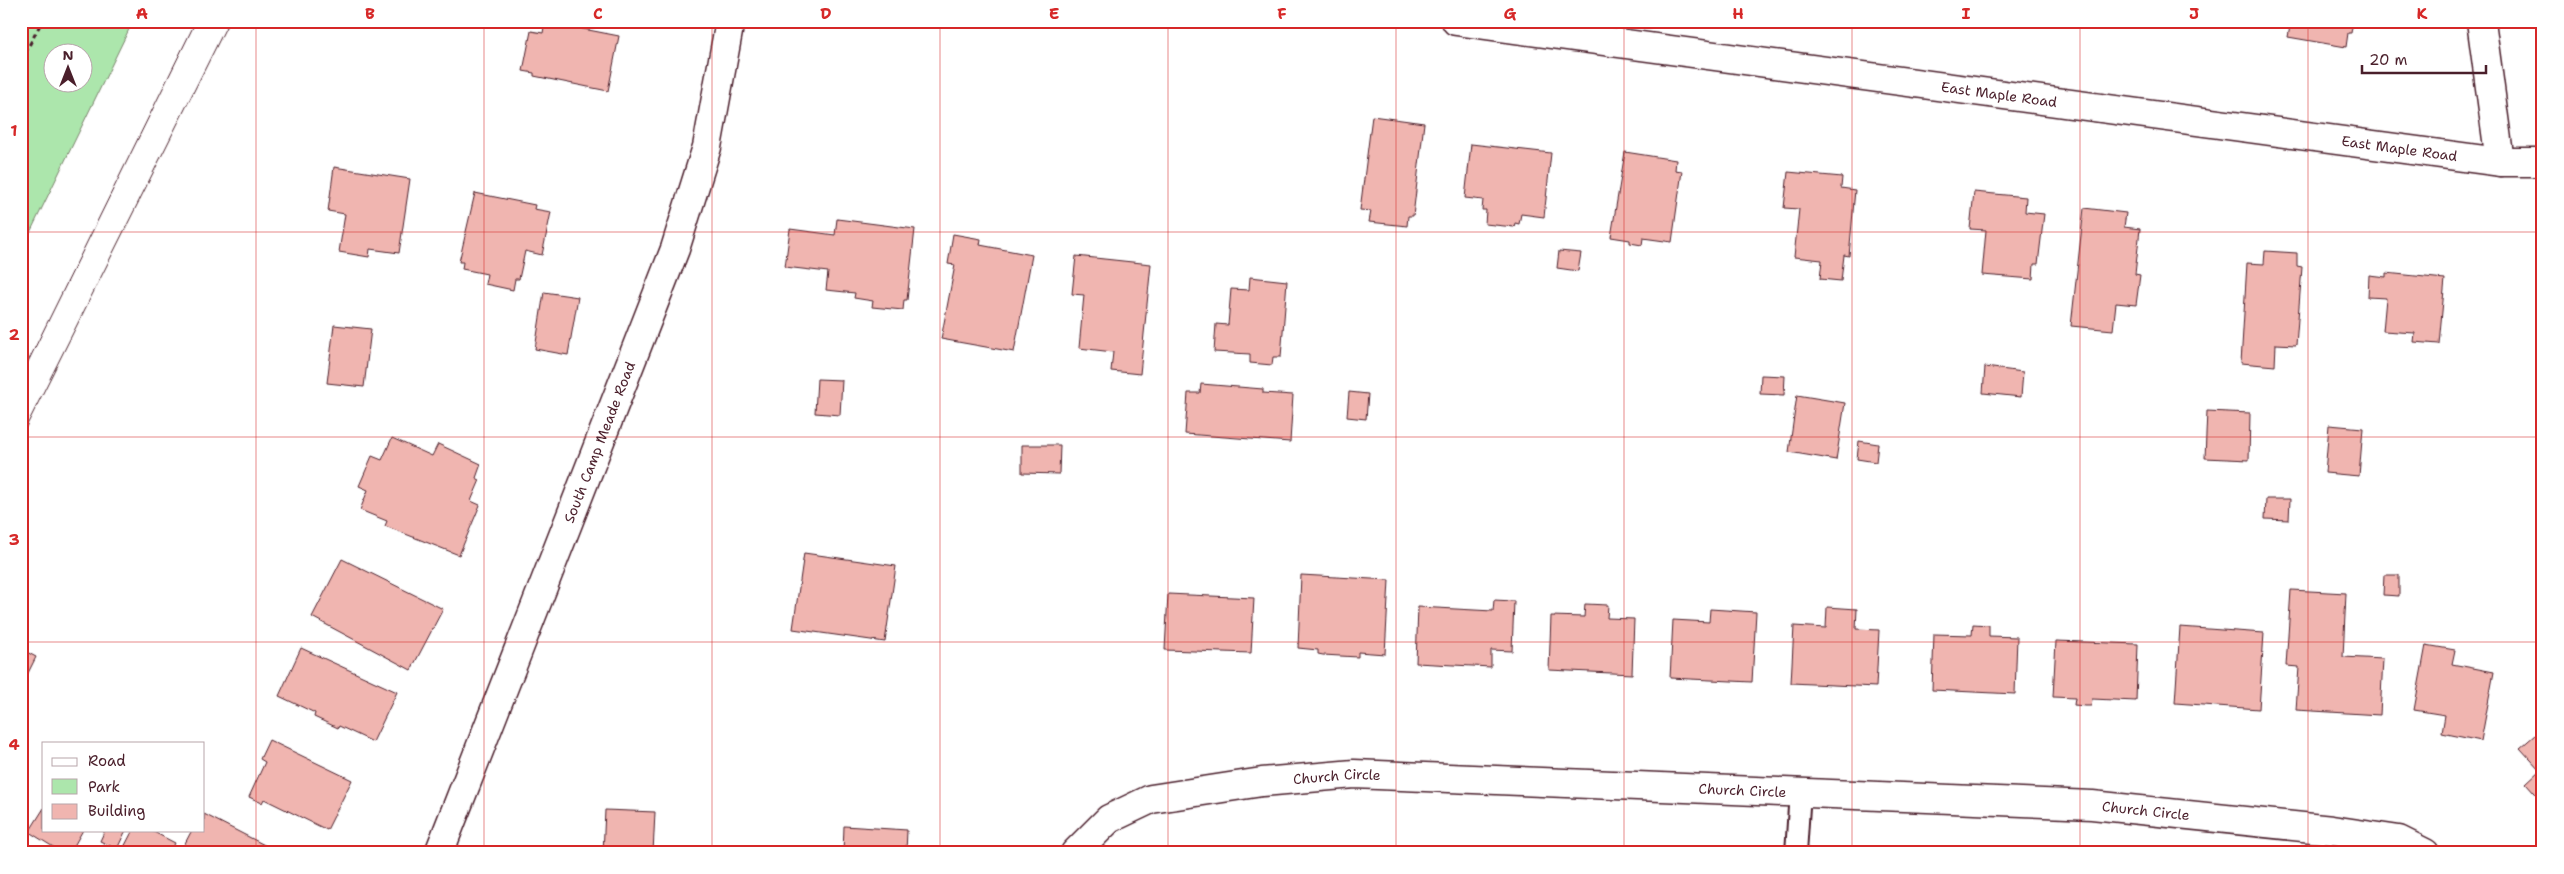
<svg xmlns="http://www.w3.org/2000/svg" width="2564" height="874" font-family="'Shantell Sans',sans-serif">
<style>
.green{fill:#ace6ac;stroke:#7b826c;fill-rule:evenodd}
.building{fill:#f0b5b0;stroke:#4a1f2b}
.lines{fill:none;stroke-linecap:round;stroke-linejoin:round}
.service-casing{stroke:#4a1f2b;stroke-width:24}
.minor-casing{stroke:#4a1f2b;stroke-width:31}
.secondary-casing{stroke:#4a1f2b;stroke-width:31}
.path{stroke:#4a1f2b;stroke-width:3;stroke-dasharray:5 4;stroke-linecap:butt}
.service{stroke:#fff;stroke-width:20}
.minor{stroke:#fff;stroke-width:28}
.secondary{stroke:#fff;stroke-width:28}
.tram{stroke:#4a1f2b;stroke-width:1}
.grid{fill:none;stroke:#d62828;stroke-width:1;stroke-opacity:0.55}
.labels{text-anchor:middle;stroke-width:4;stroke-linejoin:round;paint-order:stroke}
.street-label{font-size:14px;fill:#4a1f2b;stroke:#fff}
.neatline{fill:none;stroke:#d62828;stroke-width:2}
.grid-label{font-size:16px;text-anchor:middle;font-weight:bold;fill:#d62828}
</style>
<rect width="100%" height="100%" fill="#fff"/>
<filter id="ink" filterUnits="userSpaceOnUse"><feTurbulence type="fractalNoise" baseFrequency=".02" numOctaves="2"/><feDisplacementMap in="SourceGraphic" scale="10" xChannelSelector="R" yChannelSelector="G"/><feConvolveMatrix kernelMatrix="1 2 1 2 8 2 1 2 1" color-interpolation-filters="sRGB"/></filter>
<g filter="url(#ink)">
<path class="green" d="M21 21H133L21 251ZM52 52H82V82H52Z"/>
<g class="building">
<polygon points="545,21 568,21 568,26 619,36 608,91 534,76 534,73 523,71 531,31 543,33"/>
<polygon points="2291,21 2353,21 2351,33 2348,33 2346,47 2288,37"/>
<polygon points="1372,116 1424,123 1413,216 1408,216 1407,226 1369,222 1371,211 1360,210"/>
<polygon points="1471,144 1551,153 1544,217 1521,214 1519,224 1515,223 1514,227 1485,224 1486,210 1482,210 1483,200 1465,198"/>
<polygon points="1625,152 1676,160 1675,170 1682,171 1672,242 1643,238 1642,245 1630,243 1630,240 1611,237"/>
<polygon points="334,167 410,179 399,253 370,249 369,257 339,252 345,214 328,211"/>
<polygon points="1788,172 1842,177 1841,188 1855,190 1849,256 1844,255 1841,281 1820,279 1822,260 1794,257 1799,209 1784,208"/>
<polygon points="1974,192 2026,197 2025,212 2044,214 2038,264 2034,264 2033,279 1982,275 1986,230 1970,229"/>
<polygon points="475,193 535,205 534,209 551,212 542,255 525,251 519,279 515,279 513,290 485,284 487,274 462,269 463,262 459,262"/>
<polygon points="2084,208 2126,213 2124,227 2140,229 2135,274 2140,275 2136,305 2116,303 2113,330 2071,326"/>
<polygon points="837,219 915,229 907,300 904,300 903,310 872,307 873,301 854,298 855,293 826,290 828,272 785,267 790,229 835,235"/>
<polygon points="953,234 981,239 980,245 1032,255 1014,352 941,339 955,265 948,264"/>
<polygon points="1559,251 1581,253 1578,271 1557,268"/>
<polygon points="2265,251 2297,253 2297,266 2302,267 2296,345 2276,344 2275,366 2241,363 2247,263 2264,264"/>
<polygon points="1076,256 1151,264 1140,374 1111,371 1113,352 1079,348 1084,295 1072,294"/>
<polygon points="2386,273 2445,279 2439,344 2414,342 2415,333 2383,331 2386,298 2368,297 2369,275 2386,277"/>
<polygon points="1250,277 1287,281 1281,357 1273,357 1272,365 1250,363 1250,354 1214,352 1216,324 1228,325 1231,289 1249,290"/>
<polygon points="544,292 578,297 568,355 535,349"/>
<polygon points="334,325 371,329 364,387 327,383"/>
<polygon points="1985,367 2023,372 2021,397 1983,393"/>
<polygon points="1761,375 1785,376 1784,395 1760,394"/>
<polygon points="817,379 842,380 840,415 815,413"/>
<polygon points="1201,384 1263,389 1263,393 1293,395 1290,442 1185,434 1188,393 1200,393"/>
<polygon points="1349,392 1368,394 1366,419 1347,417"/>
<polygon points="1797,395 1845,403 1836,460 1789,452"/>
<polygon points="2207,411 2250,413 2249,460 2205,458"/>
<polygon points="2329,425 2363,428 2359,476 2325,473"/>
<polygon points="392,438 432,456 438,444 481,464 476,478 480,480 471,501 480,505 459,555 385,526 387,521 360,510 368,490 359,486 372,456 382,460"/>
<polygon points="1859,441 1878,444 1876,462 1857,459"/>
<polygon points="1022,445 1060,445 1059,474 1022,473"/>
<polygon points="2266,499 2290,499 2289,520 2265,519"/>
<polygon points="804,553 896,566 885,642 793,629"/>
<polygon points="342,559 443,609 411,670 312,617"/>
<polygon points="1301,575 1389,580 1385,654 1358,652 1358,657 1323,655 1318,654 1318,650 1298,648"/>
<polygon points="2384,575 2399,575 2399,596 2383,595"/>
<polygon points="2291,590 2346,593 2343,657 2383,659 2380,715 2296,710 2299,667 2286,666"/>
<polygon points="1168,594 1254,598 1251,653 1165,650"/>
<polygon points="1494,600 1514,601 1512,651 1491,650 1491,667 1416,663 1418,607 1493,611"/>
<polygon points="1585,604 1608,605 1607,618 1634,619 1632,674 1549,670 1551,616 1584,617"/>
<polygon points="1827,607 1857,609 1856,629 1879,630 1876,687 1791,683 1794,626 1826,628"/>
<polygon points="1710,609 1756,612 1752,682 1670,678 1673,620 1709,622"/>
<polygon points="1973,624 1989,625 1989,636 2017,637 2015,694 1932,690 1934,634 1972,635"/>
<polygon points="2180,627 2264,633 2259,709 2175,703"/>
<polygon points="2056,641 2138,644 2136,701 2092,699 2091,706 2085,706 2074,705 2075,698 2053,697"/>
<polygon points="2426,645 2455,650 2452,664 2494,672 2481,741 2442,733 2445,715 2414,710"/>
<polygon points="301,648 397,692 373,742 339,726 338,728 314,717 315,713 279,696"/>
<polygon points="21,649 36,657 24,681 21,680"/>
<polygon points="2543,728 2543,802 2526,783 2540,770 2520,748"/>
<polygon points="269,740 352,780 327,830 264,799 262,803 249,797 265,762 260,759"/>
<polygon points="44,808 44,830 83,830 70,853 63,853 29,832"/>
<polygon points="605,810 655,812 653,853 603,853"/>
<polygon points="204,814 280,853 185,853 181,851 192,830 204,830"/>
<polygon points="844,826 907,830 906,853 843,853"/>
<polygon points="105,830 126,830 117,849 100,841"/>
<polygon points="133,830 150,830 175,843 170,853 121,853"/>
</g>
<g class="lines">
<defs>
<polyline id="service" points="1796,853 1800,791"/>
<g id="minor">
<polyline points="2481,21 2500,162"/>
<path id="s1" d="M1075 853 1109 819 1151 799 1262 782 1354 774 2092 805 2332 830 2399 840 2425 853"/>
</g>
<g id="secondary">
<path id="s2" d="M1456 21 2500 162H2543"/>
<path id="s3" d="M439 853 675 249 707 147 730 21"/>
</g>
</defs>
<use href="#service" class="service-casing"/>
<use href="#minor" class="minor-casing"/>
<use href="#secondary" class="secondary-casing"/>
<polyline class="path" points="21,61 42,21"/>
<use href="#service" class="service"/>
<use href="#minor" class="minor"/>
<use href="#secondary" class="secondary"/>
<g class="tram">
<polyline points="21,376 196,21"/>
<polyline points="21,437 229,21"/>
</g>
</g>
</g>
<path class="grid" d="M256 21V853M484 21V853M712 21V853M940 21V853M1168 21V853M1396 21V853M1624 21V853M1852 21V853M2080 21V853M2308 21V853M21 232H2543M21 437H2543M21 642H2543"/>
<g class="labels">
<g class="street-label">
<text dy="5" stroke="none"><textPath href="#s2" startOffset="548">East Maple Road</textPath></text>
<text dy="5" stroke="none"><textPath href="#s2" startOffset="952">East Maple Road</textPath></text>
<text dy="5" stroke="none"><textPath href="#s3" startOffset="441">South Camp Meade Road</textPath></text>
<text dy="5" stroke="none"><textPath href="#s1" startOffset="282">Church Circle</textPath></text>
<text dy="5" stroke="none"><textPath href="#s1" startOffset="688">Church Circle</textPath></text>
<text dy="5" stroke="none"><textPath href="#s1" startOffset="1092">Church Circle</textPath></text>
</g>
</g>
<rect width="2564" height="874" fill="none" stroke="#fff" stroke-width="55"/>
<rect x="42" y="742" width="162" height="90" fill="#ffffff" stroke="#b7a5aa"/>
<rect x="52" y="758" width="25" height="8" fill="#ffffff" stroke="#b7a5aa"/>
<text x="88" y="766" font-size="15" fill="#4a1f2b">Road</text>
<rect x="52" y="779" width="25" height="15" fill="#ace6ac" stroke="#b7a5aa"/>
<text x="88" y="792" font-size="15" fill="#4a1f2b">Park</text>
<rect x="52" y="804" width="25" height="15" fill="#f0b5b0" stroke="#b7a5aa"/>
<text x="88" y="816" font-size="15" fill="#4a1f2b">Building</text>
<g transform="translate(68 68)"><circle r="24" fill="#ffffff" stroke="#b7a5aa"/>
<path d="M0-4L9 19L0 12L-9 19Z" fill="#4a1f2b"/>
<text y="-8" font-size="14" font-weight="bold" text-anchor="middle" fill="#4a1f2b">N</text>
</g>
<path d="M2362 65v8h124v-8" fill="none" stroke="#4a1f2b" stroke-width="2.5"/>
<text x="2369" y="65" font-size="15" fill="#4a1f2b" stroke="#ffffff" stroke-width="4" paint-order="stroke">20 m</text>
<rect x="28" y="28" width="2508" height="818" class="neatline"/>
<g class="grid-label">
<text x="142" y="19">A</text>
<text x="370" y="19">B</text>
<text x="598" y="19">C</text>
<text x="826" y="19">D</text>
<text x="1054" y="19">E</text>
<text x="1282" y="19">F</text>
<text x="1510" y="19">G</text>
<text x="1738" y="19">H</text>
<text x="1966" y="19">I</text>
<text x="2194" y="19">J</text>
<text x="2422" y="19">K</text>
<text x="14" y="136">1</text>
<text x="14" y="340">2</text>
<text x="14" y="545">3</text>
<text x="14" y="750">4</text>
</g>
</svg>
